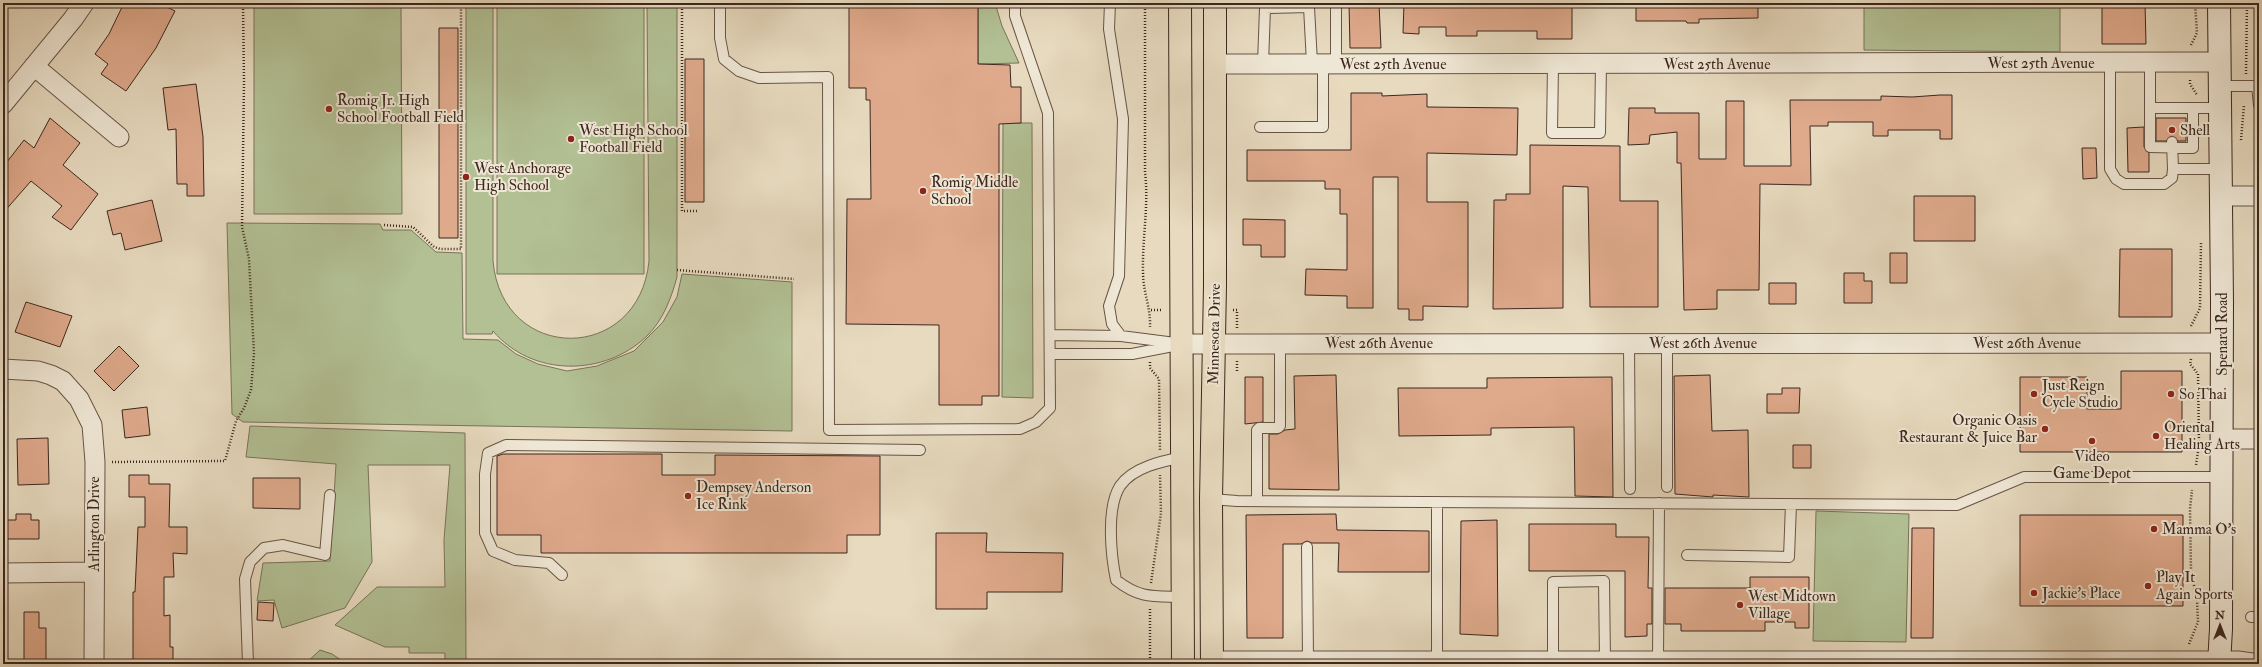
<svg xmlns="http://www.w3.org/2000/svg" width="2262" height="667" viewBox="0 0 2262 667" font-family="'IM FELL Double Pica',serif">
  <rect width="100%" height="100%" fill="#e7dabf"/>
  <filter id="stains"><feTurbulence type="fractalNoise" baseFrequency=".005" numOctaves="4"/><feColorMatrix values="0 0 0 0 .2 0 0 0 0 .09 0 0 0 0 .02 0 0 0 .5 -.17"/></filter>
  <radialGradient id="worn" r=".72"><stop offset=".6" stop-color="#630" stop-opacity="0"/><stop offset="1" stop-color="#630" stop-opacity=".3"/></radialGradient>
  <path fill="#b2c094" stroke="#787459" d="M 254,3 L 401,3 L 402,214 L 254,214 Z
    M 466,3 L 493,3 L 493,261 C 502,364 639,364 649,261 L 647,3 L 677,3 L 677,277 C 671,299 663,320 647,336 C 604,377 532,377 493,331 L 492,334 L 466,334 Z
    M 497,3 L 644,3 L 644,274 L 497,274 Z
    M 978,3 L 995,3 L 1002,26 L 1019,63 L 978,64 Z
    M 1864,3 L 2060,3 L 2060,52 L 1864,50 Z
    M 1003,123 L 1032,123 L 1033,398 L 1002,397 Z
    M 227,223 L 380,224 L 383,230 L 411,230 L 436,252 L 462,253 L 463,339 L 498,340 L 516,354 L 538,364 L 567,371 L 597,366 L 634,351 L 663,322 L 677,297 L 682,274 L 792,282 L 792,431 L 243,422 L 232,414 Z
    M 250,426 L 465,433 L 466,664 L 445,664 L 445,653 L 409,653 L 409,647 L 385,647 L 335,625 L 377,587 L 445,587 L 444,540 L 450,465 L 368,465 L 372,562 L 345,608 L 282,628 L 274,600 L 257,601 L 263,563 L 330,561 L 336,464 L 246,457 Z
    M 1816,511 L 1909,514 L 1906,642 L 1813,641 Z
    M 320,650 L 332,654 L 347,664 L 305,664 Z"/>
  <path fill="#dfaa8c" stroke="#3d271e" d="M 124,3 L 159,3 L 175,11 L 156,48 L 126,91 L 101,74 L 108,64 L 95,54 L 109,34 Z
    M 849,3 L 978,3 L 978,64 L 1010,65 L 1011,87 L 1021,87 L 1021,123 L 999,124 L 999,396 L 982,396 L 982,405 L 939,405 L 939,325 L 846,324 L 847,199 L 871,199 L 870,100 L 866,100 L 866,88 L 849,88 Z
    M 1349,3 L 1379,3 L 1381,48 L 1350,48 Z
    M 1404,3 L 1572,3 L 1572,39 L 1537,39 L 1537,31 L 1477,31 L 1477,36 L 1446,36 L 1446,27 L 1419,27 L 1419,34 L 1403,33 Z
    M 1636,3 L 1758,3 L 1758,18 L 1699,19 L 1699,23 L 1687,23 L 1686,21 L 1636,21 Z
    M 2102,3 L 2145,3 L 2146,44 L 2102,44 Z
    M 439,28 L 458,28 L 458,238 L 439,238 Z
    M 685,59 L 704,59 L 704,202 L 685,202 Z
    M 196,84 L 203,137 L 204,196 L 187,196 L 187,184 L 177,184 L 176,129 L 168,130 L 163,88 Z
    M 1351,93 L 1382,93 L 1382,96 L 1427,94 L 1427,107 L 1518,108 L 1517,155 L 1427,153 L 1427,202 L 1468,202 L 1468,307 L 1423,306 L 1423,320 L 1409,320 L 1409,309 L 1398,309 L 1398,177 L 1373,177 L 1373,308 L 1347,308 L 1347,296 L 1305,295 L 1306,269 L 1347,270 L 1347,214 L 1340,214 L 1340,189 L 1325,189 L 1325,181 L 1247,181 L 1247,150 L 1351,150 Z
    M 1940,95 L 1952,95 L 1952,139 L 1940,139 L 1940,130 L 1888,130 L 1888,136 L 1873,136 L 1873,122 L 1828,122 L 1828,126 L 1810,126 L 1811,185 L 1760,184 L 1759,290 L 1717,290 L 1717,309 L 1684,310 L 1681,163 L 1677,163 L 1677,132 L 1650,135 L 1649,144 L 1628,145 L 1629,108 L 1655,108 L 1655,113 L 1699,113 L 1699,159 L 1726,159 L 1726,101 L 1744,101 L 1744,166 L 1791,166 L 1790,100 L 1881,100 L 1881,96 L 1912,97 Z
    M 50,118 L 80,143 L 63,165 L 98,194 L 71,230 L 52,217 L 62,206 L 31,181 L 3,213 L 3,167 L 24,140 L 34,148 Z
    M 2156,118 L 2186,118 L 2186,141 L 2178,141 L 2172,136 L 2166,141 L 2156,141 Z
    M 2144,127 L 2144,147 L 2149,153 L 2149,172 L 2128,172 L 2127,128 Z
    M 1530,145 L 1620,146 L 1620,201 L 1658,201 L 1658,307 L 1590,307 L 1588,187 L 1563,186 L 1563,308 L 1493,309 L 1494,200 L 1506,200 L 1506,194 L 1530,194 Z
    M 2082,148 L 2096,148 L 2097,178 L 2083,179 Z
    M 1914,196 L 1975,196 L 1975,241 L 1914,241 Z
    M 152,200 L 162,241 L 125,250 L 121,233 L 113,235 L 107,211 Z
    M 1243,219 L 1285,220 L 1285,257 L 1261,257 L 1261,245 L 1243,245 Z
    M 2120,249 L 2172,249 L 2172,317 L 2119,317 Z
    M 1890,253 L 1907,253 L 1907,283 L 1890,283 Z
    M 1844,273 L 1864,273 L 1864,281 L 1872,281 L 1872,303 L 1844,303 Z
    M 1769,283 L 1796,283 L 1796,304 L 1769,304 Z
    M 26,302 L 72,316 L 60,347 L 15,332 Z
    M 119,346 L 139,366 L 114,391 L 94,371 Z
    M 2121,371 L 2182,371 L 2182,452 L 2020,452 L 2020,377 L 2087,377 L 2087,409 L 2121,409 Z
    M 1336,375 L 1339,490 L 1269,489 L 1269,434 L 1278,434 L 1285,430 L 1295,429 L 1294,376 Z
    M 1710,375 L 1712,431 L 1748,430 L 1749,497 L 1713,495 L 1713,497 L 1675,494 L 1674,376 Z
    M 1245,377 L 1263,377 L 1263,422 L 1245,424 Z
    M 1612,377 L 1613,497 L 1575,496 L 1574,427 L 1491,428 L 1491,435 L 1399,436 L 1398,388 L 1487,388 L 1487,378 Z
    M 1782,388 L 1800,388 L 1799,413 L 1767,413 L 1767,394 L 1782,394 Z
    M 147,407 L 150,435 L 125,438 L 122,410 Z
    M 48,438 L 49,484 L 18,485 L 17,439 Z
    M 1793,445 L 1811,445 L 1811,468 L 1793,468 Z
    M 503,454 L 662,454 L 662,475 L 715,475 L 715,455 L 880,456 L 880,535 L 847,535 L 847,553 L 541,553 L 541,535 L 497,535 L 497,456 Z
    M 129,475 L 149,475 L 149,484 L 170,484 L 169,527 L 187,527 L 187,554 L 173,553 L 174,577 L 164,577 L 164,616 L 170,615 L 170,647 L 173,647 L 173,664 L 133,664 L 133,592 L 135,592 L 138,527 L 145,527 L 145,497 L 129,497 Z
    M 253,478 L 300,478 L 300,509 L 253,508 Z
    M 16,514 L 31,514 L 31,520 L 39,520 L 39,539 L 3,539 L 3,520 L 16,520 Z
    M 1336,514 L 1337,530 L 1429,531 L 1429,572 L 1338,572 L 1339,543 L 1312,543 L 1307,541 L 1301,544 L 1283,544 L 1283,638 L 1247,638 L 1246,515 Z
    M 2020,515 L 2183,515 L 2183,606 L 2020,606 Z
    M 1497,520 L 1498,636 L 1460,634 L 1461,521 Z
    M 1529,524 L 1616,524 L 1616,537 L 1649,537 L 1648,588 L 1652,588 L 1652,624 L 1647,624 L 1647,636 L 1625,637 L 1625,571 L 1529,571 Z
    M 1912,528 L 1934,528 L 1933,638 L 1911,638 Z
    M 936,533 L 987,533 L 986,552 L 1063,553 L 1062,592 L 987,592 L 987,609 L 936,609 Z
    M 1750,577 L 1809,577 L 1809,628 L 1795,628 L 1795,622 L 1765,622 L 1765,631 L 1681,631 L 1681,624 L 1665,624 L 1665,588 L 1750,588 Z
    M 258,602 L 274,603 L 273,621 L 257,620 Z
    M 24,612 L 39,612 L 39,628 L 46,628 L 46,664 L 24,664 Z"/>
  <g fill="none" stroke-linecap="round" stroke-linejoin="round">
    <defs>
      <path id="service" d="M 720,3 L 720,38 L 724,59 L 739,71 L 759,78 L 828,77 L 829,430 L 1020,429 L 1036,422 L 1050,408 L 1048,113 L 1015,16 L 1015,3
        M 1110,3 L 1109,29 L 1123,119 L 1119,276 L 1109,306 L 1112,324 L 1121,336
        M 1336,3 L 1336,64
        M 2110,63 L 2110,169 L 2116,179 L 2124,184 L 2164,184 L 2172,178 L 2173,169
        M 2150,63 L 2150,108 L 2220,108
        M 1263,64 L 1265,8 L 1309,7 L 1312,63
        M 1553,64 L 1552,133 L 1600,133 L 1601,64
        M 2220,86 L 2257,86 L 2259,105
        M 2150,108 L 2150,147 L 2193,148 L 2193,108
        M 1260,127 L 1323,127 L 1323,64
        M 2172,142 L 2173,169 L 2221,169
        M 1050,335 L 1121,336 L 1183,344
        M 1629,343 L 1630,489
        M 1667,343 L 1667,487
        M 1051,354 L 1132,354 L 1173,346
        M 1183,457 C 1163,461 1133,467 1120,486 C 1106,508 1111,556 1116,580 C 1140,599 1154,596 1183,597
        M 1211,499 L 1237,501 L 1957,505 L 2024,477 L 2222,477
        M 1257,501 L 1257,430 L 1259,428 L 1278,428 L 1280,426 L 1280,343
        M 1437,502 L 1437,661
        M 1307,547 L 1308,660
        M 1687,555 L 1789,557 L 1791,504
        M 562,575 L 549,563 L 515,560 L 493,551 L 485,533 L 485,474 L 488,453 L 506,445 L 920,450
        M 2251,617 L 2259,617
        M 1553,661 L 1553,582 L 1604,581 L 1605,661
        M 1658,661 L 1659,503
        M 248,664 L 245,579 L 250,562 L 264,548 L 283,545 L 325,555 L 330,495"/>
      <path id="minor" d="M 1215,64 L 2220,62
        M 34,66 L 119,137
        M 3,104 L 73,19 L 84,3
        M 2222,196 L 2259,196
        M 1183,344 L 2222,343
        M 3,369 L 38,371 L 51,375 L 63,381 L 79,399 L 92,425 L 95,462 L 94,664
        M 2222,439 L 2259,439
        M 3,573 L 94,572
        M 1212,661 L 2238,661 L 2259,664"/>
      <path id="secondary" d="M 2219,3 L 2222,302 L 2221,629 L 2219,664"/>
      <path id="primary" d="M 1180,3 L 1183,664
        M 1212,664 L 1211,499 L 1215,285 L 1215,3"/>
    </defs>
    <use href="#service" stroke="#685446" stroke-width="12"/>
    <use href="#minor" stroke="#685446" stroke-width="21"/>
    <use href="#secondary" stroke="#3d271e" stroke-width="24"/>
    <use href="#primary" stroke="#3d271e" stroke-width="24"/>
    <path stroke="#3d271e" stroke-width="2.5" stroke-dasharray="1 2" stroke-linecap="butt" d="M 682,3 L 682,211 L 698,211
      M 1145,3 L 1145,172 C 1149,206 1142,239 1143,273 C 1143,292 1151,308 1150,327
      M 2191,45 L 2197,33 L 2195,3
      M 2246,74 L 2247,3
      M 2190,80 L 2190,84 L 2197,95
      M 2241,140 L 2244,105
      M 384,225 L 413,227 L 434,247 L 440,249 L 461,249 L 461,3
      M 677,270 L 794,279
      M 1151,310 L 1162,310
      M 1233,310 L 1237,310 L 1237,328
      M 2191,326 L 2200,308 L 2201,243
      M 2191,359 L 2190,364 L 2198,374 L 2199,445 L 2196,465
      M 1237,361 L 1237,372
      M 1150,362 L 1150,368 L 1159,379 L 1160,450
      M 112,462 L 225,461 L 236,421 L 244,408 L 251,390 L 254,353 L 249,259 L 242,227 L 244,82 L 243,3
      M 1151,583 L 1161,513 L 1160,475
      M 2189,644 L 2198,622 L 2197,600 L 2191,571 L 2190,509 L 2192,490
      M 1150,664 L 1150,608"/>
    <use href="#service" stroke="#efe7d5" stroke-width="10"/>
    <use href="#minor" stroke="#efe7d5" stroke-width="19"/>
    <use href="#secondary" stroke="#efe7d5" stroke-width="22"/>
    <use href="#primary" stroke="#e7dabf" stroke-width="22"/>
  </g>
  <g fill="#8f2418" stroke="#efe7d5" stroke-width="1.5">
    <circle cx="329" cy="109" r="4"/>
    <circle cx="2172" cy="130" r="4"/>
    <circle cx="571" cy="139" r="4"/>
    <circle cx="466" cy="177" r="4"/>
    <circle cx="923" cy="191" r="4"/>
    <circle cx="2034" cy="394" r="4"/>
    <circle cx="2171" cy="394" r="4"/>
    <circle cx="2045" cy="429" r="4"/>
    <circle cx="2156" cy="436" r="4"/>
    <circle cx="2092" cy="441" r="4"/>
    <circle cx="688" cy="496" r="4"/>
    <circle cx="2154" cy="529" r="4"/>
    <circle cx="2148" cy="586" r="4"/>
    <circle cx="2034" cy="593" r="4"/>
    <circle cx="1740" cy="605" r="4"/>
  </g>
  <g text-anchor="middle" stroke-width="4" stroke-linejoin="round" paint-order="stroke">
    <g font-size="15" fill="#3d271e" stroke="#efe7d5">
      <text x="2041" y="68">West 25th Avenue</text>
      <text x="1393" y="69">West 25th Avenue</text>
      <text x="1717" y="69">West 25th Avenue</text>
      <text transform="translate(1214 334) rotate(-89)" y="5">Minnesota Drive</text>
      <text transform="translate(2222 334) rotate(-90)" y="5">Spenard Road</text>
      <text x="1379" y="348">West 26th Avenue</text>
      <text x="1703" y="348">West 26th Avenue</text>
      <text x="2027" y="348">West 26th Avenue</text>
      <text transform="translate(94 524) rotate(-90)" y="5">Arlington Drive</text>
    </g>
    <g font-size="15" fill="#3d271e" stroke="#efe7d5" text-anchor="start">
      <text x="337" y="105">Romig Jr. High<tspan x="337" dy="17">School Football Field</tspan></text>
      <text x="579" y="135">West High School<tspan x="579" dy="17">Football Field</tspan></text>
      <text x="2180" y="135">Shell</text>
      <text x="474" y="173">West Anchorage<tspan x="474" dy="17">High School</tspan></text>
      <text x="931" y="187">Romig Middle<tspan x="931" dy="17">School</tspan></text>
      <text x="2042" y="390">Just Reign<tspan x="2042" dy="17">Cycle Studio</tspan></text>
      <text x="2179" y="399">So Thai</text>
      <text x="2037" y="425" text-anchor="end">Organic Oasis<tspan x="2037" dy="17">Restaurant &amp; Juice Bar</tspan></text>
      <text x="2164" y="432">Oriental<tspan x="2164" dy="17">Healing Arts</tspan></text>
      <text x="2092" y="461" text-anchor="middle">Video<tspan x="2092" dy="17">Game Depot</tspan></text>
      <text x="696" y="492">Dempsey Anderson<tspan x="696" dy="17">Ice Rink</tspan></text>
      <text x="2162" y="534">Mamma O's</text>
      <text x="2156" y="582">Play It<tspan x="2156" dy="17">Again Sports</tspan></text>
      <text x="2042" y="598">Jackie's Place</text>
      <text x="1748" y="601">West Midtown<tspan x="1748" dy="17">Village</tspan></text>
    </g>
  </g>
  <rect width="2262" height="667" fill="none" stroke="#e7dabf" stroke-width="16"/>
  <rect x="4" y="4" width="2254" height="659" fill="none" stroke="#3d271e" stroke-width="2"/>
  <rect x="8" y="8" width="2246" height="651" fill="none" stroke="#3d271e"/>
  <g transform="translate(2220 625)" stroke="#efe7d5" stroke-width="3" paint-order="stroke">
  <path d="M0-3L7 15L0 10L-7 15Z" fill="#3d271e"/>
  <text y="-6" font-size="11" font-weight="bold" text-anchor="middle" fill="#3d271e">N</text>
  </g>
  <rect width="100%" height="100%" filter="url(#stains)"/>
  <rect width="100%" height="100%" fill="url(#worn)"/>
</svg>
